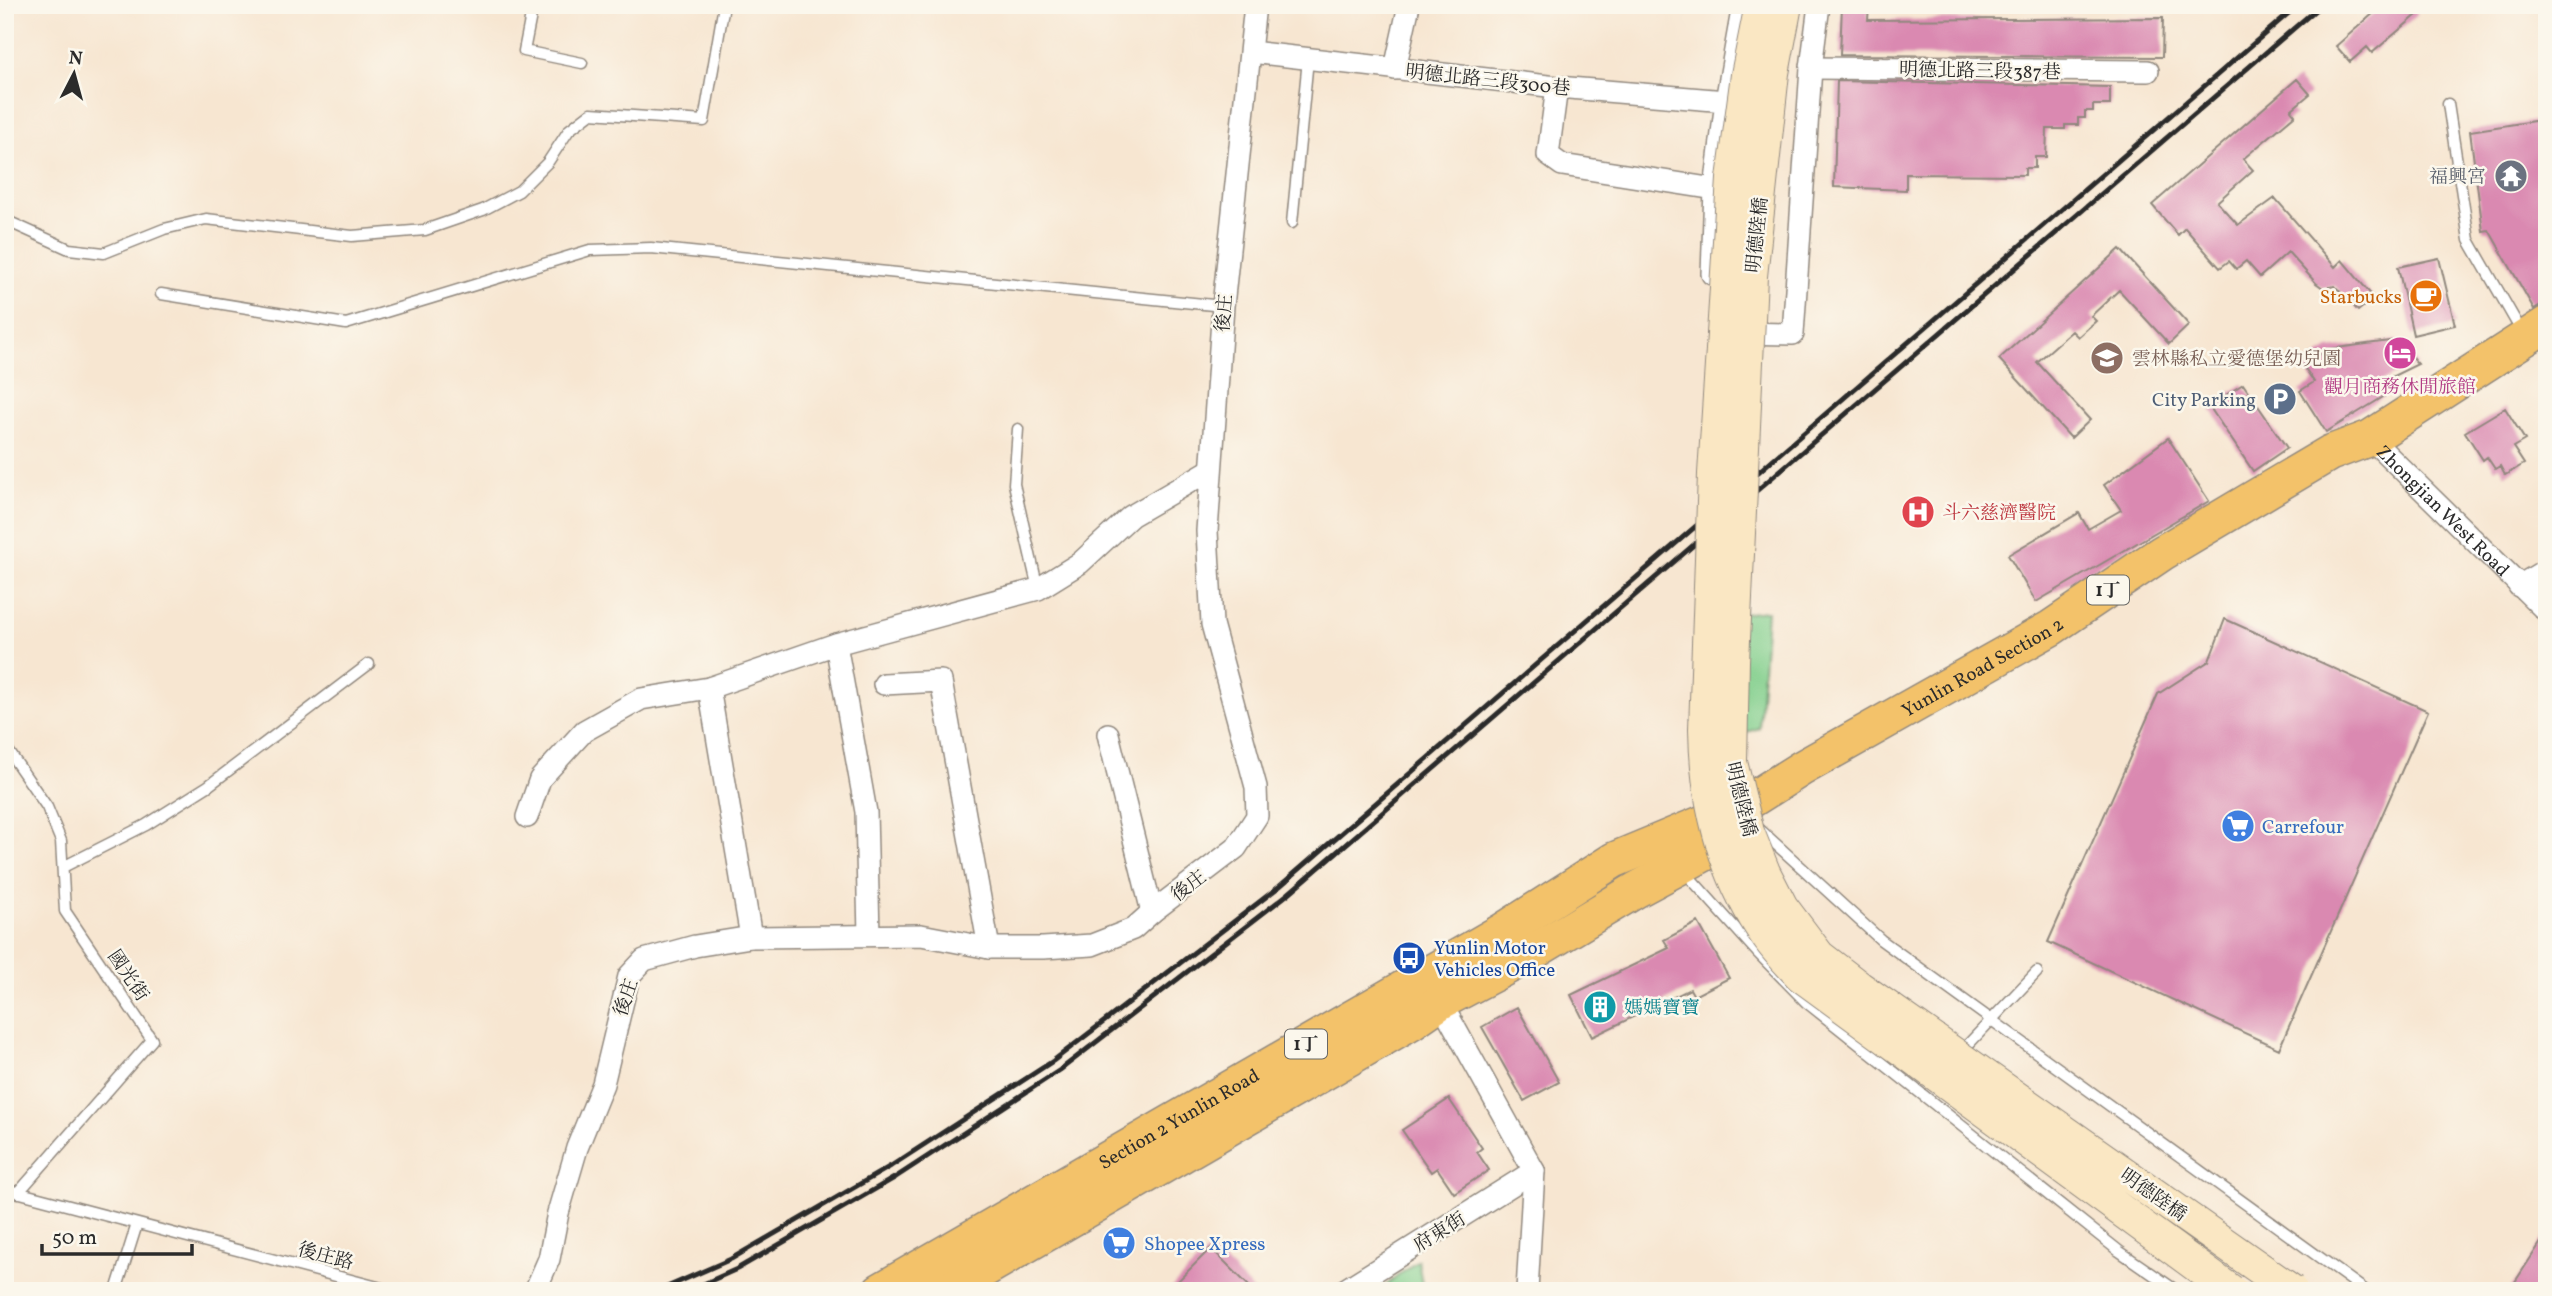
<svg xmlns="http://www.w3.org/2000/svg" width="2552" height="1296" viewBox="0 0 2552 1296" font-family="Vollkorn,'Noto Serif TC',serif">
  <rect width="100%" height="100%" fill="#fbf7ec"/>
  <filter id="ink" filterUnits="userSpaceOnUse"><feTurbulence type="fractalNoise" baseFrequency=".0143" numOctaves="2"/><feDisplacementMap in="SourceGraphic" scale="14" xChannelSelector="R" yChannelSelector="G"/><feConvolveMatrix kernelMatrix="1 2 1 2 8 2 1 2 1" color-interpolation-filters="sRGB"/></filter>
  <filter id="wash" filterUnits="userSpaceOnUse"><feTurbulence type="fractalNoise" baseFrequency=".00686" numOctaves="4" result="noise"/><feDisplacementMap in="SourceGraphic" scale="28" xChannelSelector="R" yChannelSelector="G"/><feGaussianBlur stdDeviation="1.57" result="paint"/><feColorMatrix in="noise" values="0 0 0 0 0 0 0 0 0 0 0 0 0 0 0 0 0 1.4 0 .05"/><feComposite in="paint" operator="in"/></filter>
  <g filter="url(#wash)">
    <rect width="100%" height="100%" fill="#f7e6d1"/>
    <path fill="#83cf8d" stroke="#577d5c" stroke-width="2" d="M 1767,611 L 1759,728 L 1699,748 L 1701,618 Z
      M 1418,1260 L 1423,1291 L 1379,1291 Z"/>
    <g id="blocks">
      <path fill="#da89b1" d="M 1842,5 L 1869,5 L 1868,20 L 2163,18 L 2162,57 L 1840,55 Z
        M 2383,5 L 2411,5 L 2418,14 L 2372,53 L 2367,47 L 2350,62 L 2336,46 Z
        M 2297,79 L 2310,94 L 2291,110 L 2295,115 L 2243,159 L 2253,170 L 2217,202 L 2238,225 L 2275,198 L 2335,267 L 2342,260 L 2374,298 L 2358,311 L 2335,286 L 2323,288 L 2316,283 L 2288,252 L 2260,277 L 2246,261 L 2236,269 L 2229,261 L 2220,268 L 2185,228 L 2178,235 L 2152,205 Z
        M 1837,81 L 2110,87 L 2110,105 L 2093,105 L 2093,111 L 2085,111 L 2085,118 L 2078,118 L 2078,125 L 2065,125 L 2065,129 L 2047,129 L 2046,157 L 2035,157 L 2035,168 L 2025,168 L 2025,175 L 1906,174 L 1906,190 L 1834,187 Z
        M 2547,119 L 2547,301 L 2534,309 L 2489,230 L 2483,231 L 2470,131 Z
        M 2120,249 L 2189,325 L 2169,344 L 2119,290 L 2091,316 L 2096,321 L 2078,337 L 2072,331 L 2037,362 L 2090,420 L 2071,438 L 1999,359 Z
        M 2439,258 L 2455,325 L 2413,335 L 2398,267 Z
        M 2397,340 L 2418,364 L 2381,382 L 2388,394 L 2326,432 L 2300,391 L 2314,382 L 2303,365 L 2329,349 Z
        M 2243,384 L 2287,448 L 2253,471 L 2209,406 Z
        M 2505,408 L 2525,440 L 2513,447 L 2524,464 L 2505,475 L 2500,466 L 2495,469 L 2487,457 L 2483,460 L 2465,432 Z
        M 2168,438 L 2209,501 L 2036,602 L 2008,555 L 2079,513 L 2088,529 L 2121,510 L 2104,485 Z
        M 2225,619 L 2428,711 L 2279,1049 L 2048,942 L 2158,694 L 2209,661 Z
        M 1698,922 L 1729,978 L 1694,996 L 1690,989 L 1592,1037 L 1571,995 L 1669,948 L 1664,940 Z
        M 1517,1007 L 1559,1082 L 1524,1101 L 1482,1027 Z
        M 1449,1099 L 1482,1148 L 1477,1152 L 1489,1170 L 1454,1193 L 1437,1168 L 1431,1172 L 1402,1130 Z
        M 2547,1233 L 2547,1291 L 2509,1291 Z
        M 1211,1248 L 1254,1291 L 1168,1291 Z"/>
    </g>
  </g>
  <g filter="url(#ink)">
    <use href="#blocks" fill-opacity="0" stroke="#91887e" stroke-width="2"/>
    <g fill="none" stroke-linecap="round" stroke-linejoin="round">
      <defs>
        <path id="lane" d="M 533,5 L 524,51 L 582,63
          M 2448,104 L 2469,240 L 2523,334
          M 5,220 L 69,249 L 104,253 L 164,229 L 206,219 L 352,236 L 425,230 L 483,210 L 519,191 L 548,162 L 569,130 L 591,113 L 704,121 L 724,5
          M 1292,223 L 1308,59
          M 161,294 L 346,324 L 590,250 L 651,248 L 1223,306
          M 1018,429 L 1014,484 L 1038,589
          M 5,746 L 47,807 L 61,841 L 65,911 L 152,1040 L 18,1193
          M 1756,826 L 1881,940 L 2366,1291
          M 63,867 L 146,825 L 208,786 L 369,664
          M 1684,871 L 1757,952 L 1806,1002 L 2119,1251 L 2177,1291
          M 1959,1054 L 2037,972
          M 5,1189 L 393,1291
          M 116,1291 L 137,1224"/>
        <g id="street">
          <path d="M 1251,52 L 1557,87 L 1726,101"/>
          <path d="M 1811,68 L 2148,71"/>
          <path d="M 1395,69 L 1409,5"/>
          <path d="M 1557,87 L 1548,155 L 1562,165 L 1715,189"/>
          <path d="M 1712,274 L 1715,189 L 1726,101 L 1743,5"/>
          <path d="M 1736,333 L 1793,334 L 1811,68 L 1819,5"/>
          <path id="s1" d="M 2370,438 L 2547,612"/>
          <path d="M 2519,586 L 2547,569"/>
          <path d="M 836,644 L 866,812 L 869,935"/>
          <path d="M 884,684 L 941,681 L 989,948"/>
          <path d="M 709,688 L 751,937"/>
          <path d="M 1108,734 L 1152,912"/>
          <path d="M 527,817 L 540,779 L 584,731 L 641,699 L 709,688 L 836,644 L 1038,589 L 1080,563 L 1131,516 L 1210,470"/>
          <path d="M 1435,992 L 1534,1171 L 1527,1291"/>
          <path d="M 535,1291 L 549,1259 L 558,1213 L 577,1148 L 603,1084 L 629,976 L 644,960 L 695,946 L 751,937 L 921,935 L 989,948 L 1043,948 L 1092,945 L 1133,929 L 1152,912 L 1236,848 L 1257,816 L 1256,787 L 1212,624 L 1207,531 L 1223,306 L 1255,5"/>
          <path d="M 1343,1291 L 1534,1171"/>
        </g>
        <g id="primary">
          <path id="s2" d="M 880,1291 L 1501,932 L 1614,860 L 1737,809"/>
          <path id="s3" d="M 947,1291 L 1411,1022 L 1440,1002 L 1518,961 L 1636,890 L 1707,852 L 1737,809 L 1802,768 L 2051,628 L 2162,553 L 2330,453 L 2370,438 L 2547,324"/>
        </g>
      </defs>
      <use href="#lane" stroke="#91887e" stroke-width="13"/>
      <use href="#street" stroke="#91887e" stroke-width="24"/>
      <use href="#primary" stroke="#91887e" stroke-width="38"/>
      <use href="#lane" stroke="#fff" stroke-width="10"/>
      <use href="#street" stroke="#fff" stroke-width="21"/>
      <use href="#primary" stroke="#f3c26a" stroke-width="35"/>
      <path stroke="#2b2b2b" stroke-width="5" d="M 658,1291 L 731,1259 L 891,1166 L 1053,1061 L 1280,886 L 2298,5
        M 688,1291 L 737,1269 L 896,1177 L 1060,1070 L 1288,894 L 2321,5"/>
      <defs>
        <path id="secondary-bridge" d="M 1761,5 L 1747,75 L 1733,179 L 1714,474 L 1705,729 C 1706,804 1724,876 1768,938 C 1777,951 1789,963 1800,975 L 2231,1291
          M 1786,5 L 1773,73 L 1751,276 L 1733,661 L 1731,762 L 1748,832 L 1764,872 L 1782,907 L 1819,956 L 1859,987 L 2292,1291"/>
      </defs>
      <use href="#secondary-bridge" stroke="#91887e" stroke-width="34" stroke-linecap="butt"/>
      <use href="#secondary-bridge" stroke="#fae7c3" stroke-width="32"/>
    </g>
  </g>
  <defs>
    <symbol id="temple-disc" viewBox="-11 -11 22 22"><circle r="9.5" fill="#6b7280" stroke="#fbf7ec"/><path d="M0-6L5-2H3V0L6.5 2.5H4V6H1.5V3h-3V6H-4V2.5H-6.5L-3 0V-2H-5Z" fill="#fff"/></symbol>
    <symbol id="cafe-disc" viewBox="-11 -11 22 22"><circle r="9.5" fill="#e8710a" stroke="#fbf7ec"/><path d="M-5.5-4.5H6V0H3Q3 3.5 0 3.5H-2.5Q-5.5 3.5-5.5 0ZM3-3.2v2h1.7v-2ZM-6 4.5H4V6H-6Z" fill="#fff"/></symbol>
    <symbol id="hotel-disc" viewBox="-11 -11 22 22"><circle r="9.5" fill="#d1479c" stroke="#fbf7ec"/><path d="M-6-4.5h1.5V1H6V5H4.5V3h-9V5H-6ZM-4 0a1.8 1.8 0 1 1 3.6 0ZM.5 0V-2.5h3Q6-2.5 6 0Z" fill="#fff"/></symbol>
    <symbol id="school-disc" viewBox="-11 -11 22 22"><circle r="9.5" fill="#8d6e63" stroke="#fbf7ec"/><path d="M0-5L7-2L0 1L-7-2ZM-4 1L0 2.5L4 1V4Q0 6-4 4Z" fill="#fff"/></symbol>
    <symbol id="parking-disc" viewBox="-11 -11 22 22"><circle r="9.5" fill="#5c6f8a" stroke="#fbf7ec"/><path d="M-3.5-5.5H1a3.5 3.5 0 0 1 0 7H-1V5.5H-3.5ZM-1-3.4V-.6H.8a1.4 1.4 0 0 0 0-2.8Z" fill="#fff"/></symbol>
    <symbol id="hospital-disc" viewBox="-11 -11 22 22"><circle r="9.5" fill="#e0444e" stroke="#fbf7ec"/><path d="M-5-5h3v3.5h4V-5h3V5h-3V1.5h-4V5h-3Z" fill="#fff"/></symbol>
    <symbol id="supermarket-disc" viewBox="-11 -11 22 22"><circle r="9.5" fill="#3f7fe0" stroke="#fbf7ec"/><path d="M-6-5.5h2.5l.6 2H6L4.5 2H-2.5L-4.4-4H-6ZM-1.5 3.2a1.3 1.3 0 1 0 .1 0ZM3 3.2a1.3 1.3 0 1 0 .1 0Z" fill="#fff"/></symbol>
    <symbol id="bus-disc" viewBox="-11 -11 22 22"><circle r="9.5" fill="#1a4fb4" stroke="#fbf7ec"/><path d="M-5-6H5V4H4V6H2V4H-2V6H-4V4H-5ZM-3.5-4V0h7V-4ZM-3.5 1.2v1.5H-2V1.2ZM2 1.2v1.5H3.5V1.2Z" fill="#fff"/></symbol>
    <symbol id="building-disc" viewBox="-11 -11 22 22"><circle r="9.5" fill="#0f9aa8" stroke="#fbf7ec"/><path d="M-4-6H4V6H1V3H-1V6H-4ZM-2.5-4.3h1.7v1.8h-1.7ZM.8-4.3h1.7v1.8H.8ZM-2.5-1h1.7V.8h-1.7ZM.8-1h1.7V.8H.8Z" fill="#fff"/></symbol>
  </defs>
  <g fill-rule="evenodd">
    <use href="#temple-disc" x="2492" y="157" width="38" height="38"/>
    <use href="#cafe-disc" x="2407" y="277" width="38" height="38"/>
    <use href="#hotel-disc" x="2381" y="334" width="38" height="38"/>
    <use href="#school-disc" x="2088" y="339" width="38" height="38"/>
    <use href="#parking-disc" x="2261" y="380" width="38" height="38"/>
    <use href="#hospital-disc" x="1899" y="493" width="38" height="38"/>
    <use href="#supermarket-disc" x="2219" y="807" width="38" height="38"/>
    <use href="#bus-disc" x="1390" y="939" width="38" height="38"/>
    <use href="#building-disc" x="1581" y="988" width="38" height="38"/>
    <use href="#supermarket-disc" x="1100" y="1224" width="38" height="38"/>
  </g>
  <g text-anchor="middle" stroke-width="5" stroke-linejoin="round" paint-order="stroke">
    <g fill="#fbf7ec" stroke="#696865" stroke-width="2">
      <rect x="2087" y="575.5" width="42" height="29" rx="5"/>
      <rect x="1285" y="1029.5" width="42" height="29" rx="5"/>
    </g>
    <g font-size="18" font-weight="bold" fill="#2b2b2b">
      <text x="2108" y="596">1丁</text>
      <text x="1306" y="1050">1丁</text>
    </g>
    <g font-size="19" fill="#2b2b2b" stroke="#fbf7ec">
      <text transform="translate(1980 70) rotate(1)" y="7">明德北路三段387巷</text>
      <text transform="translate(1488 79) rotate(6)" y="7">明德北路三段300巷</text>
      <text transform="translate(1756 235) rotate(-84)" y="7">明德陸橋</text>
      <text transform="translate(1223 313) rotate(-85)" y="7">後庄</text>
      <text dy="7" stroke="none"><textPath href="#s1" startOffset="103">Zhongjian West Road</textPath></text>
      <text dy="7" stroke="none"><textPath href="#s3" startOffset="1214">Yunlin Road Section 2</textPath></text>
      <text transform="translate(1742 799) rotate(76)" y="7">明德陸橋</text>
      <text transform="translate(1188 885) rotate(-37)" y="7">後庄</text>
      <text transform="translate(129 975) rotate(56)" y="7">國光街</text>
      <text transform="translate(625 997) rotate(-71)" y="7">後庄</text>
      <text dy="7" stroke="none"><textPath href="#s2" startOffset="345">Section 2 Yunlin Road</textPath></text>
      <text transform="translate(2154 1194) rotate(35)" y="7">明德陸橋</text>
      <text transform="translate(1439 1231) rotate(-32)" y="7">府東街</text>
      <text transform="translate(326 1255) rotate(15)" y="7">後庄路</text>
    </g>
    <g font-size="19" fill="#5b616d" stroke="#fbf7ec" text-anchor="end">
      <text x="2486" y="183">福興宮</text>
    </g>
    <g font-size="19" fill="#c56008" stroke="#fbf7ec" text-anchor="end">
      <text x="2402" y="303">Starbucks</text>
    </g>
    <g font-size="19" fill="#785e54" stroke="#fbf7ec" text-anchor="start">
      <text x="2132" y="365">雲林縣私立愛德堡幼兒園</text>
    </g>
    <g font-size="19" fill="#b23c85" stroke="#fbf7ec">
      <text x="2400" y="393">觀月商務休閒旅館</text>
    </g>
    <g font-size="19" fill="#4e5e75" stroke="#fbf7ec" text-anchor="end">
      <text x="2256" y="406">City Parking</text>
    </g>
    <g font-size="19" fill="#be3a42" stroke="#fbf7ec" text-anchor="start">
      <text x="1942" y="519">斗六慈濟醫院</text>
    </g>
    <g font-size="19" fill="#366cbe" stroke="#fbf7ec" text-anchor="start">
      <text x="2262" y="833">Carrefour</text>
      <text x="1144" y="1250">Shopee Xpress</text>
    </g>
    <g font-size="19" fill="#164399" stroke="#fbf7ec" text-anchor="start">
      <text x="1434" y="954">Yunlin Motor<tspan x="1434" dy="22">Vehicles Office</tspan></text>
    </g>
    <g font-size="19" fill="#0d838f" stroke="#fbf7ec" text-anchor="start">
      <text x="1624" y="1014">媽媽寶寶</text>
    </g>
  </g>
  <rect width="2552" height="1296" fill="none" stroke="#fbf7ec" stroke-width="28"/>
  <g transform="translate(74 74) rotate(6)" stroke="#fbf7ec" stroke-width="5" paint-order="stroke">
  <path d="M0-5L12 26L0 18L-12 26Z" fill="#2b2b2b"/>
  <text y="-10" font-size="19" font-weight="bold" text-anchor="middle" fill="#2b2b2b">N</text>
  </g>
  <path d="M42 1244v10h150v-10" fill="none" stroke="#2b2b2b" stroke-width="3.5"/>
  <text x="52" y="1244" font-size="21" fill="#2b2b2b" stroke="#fbf7ec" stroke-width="5" paint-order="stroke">50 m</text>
</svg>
